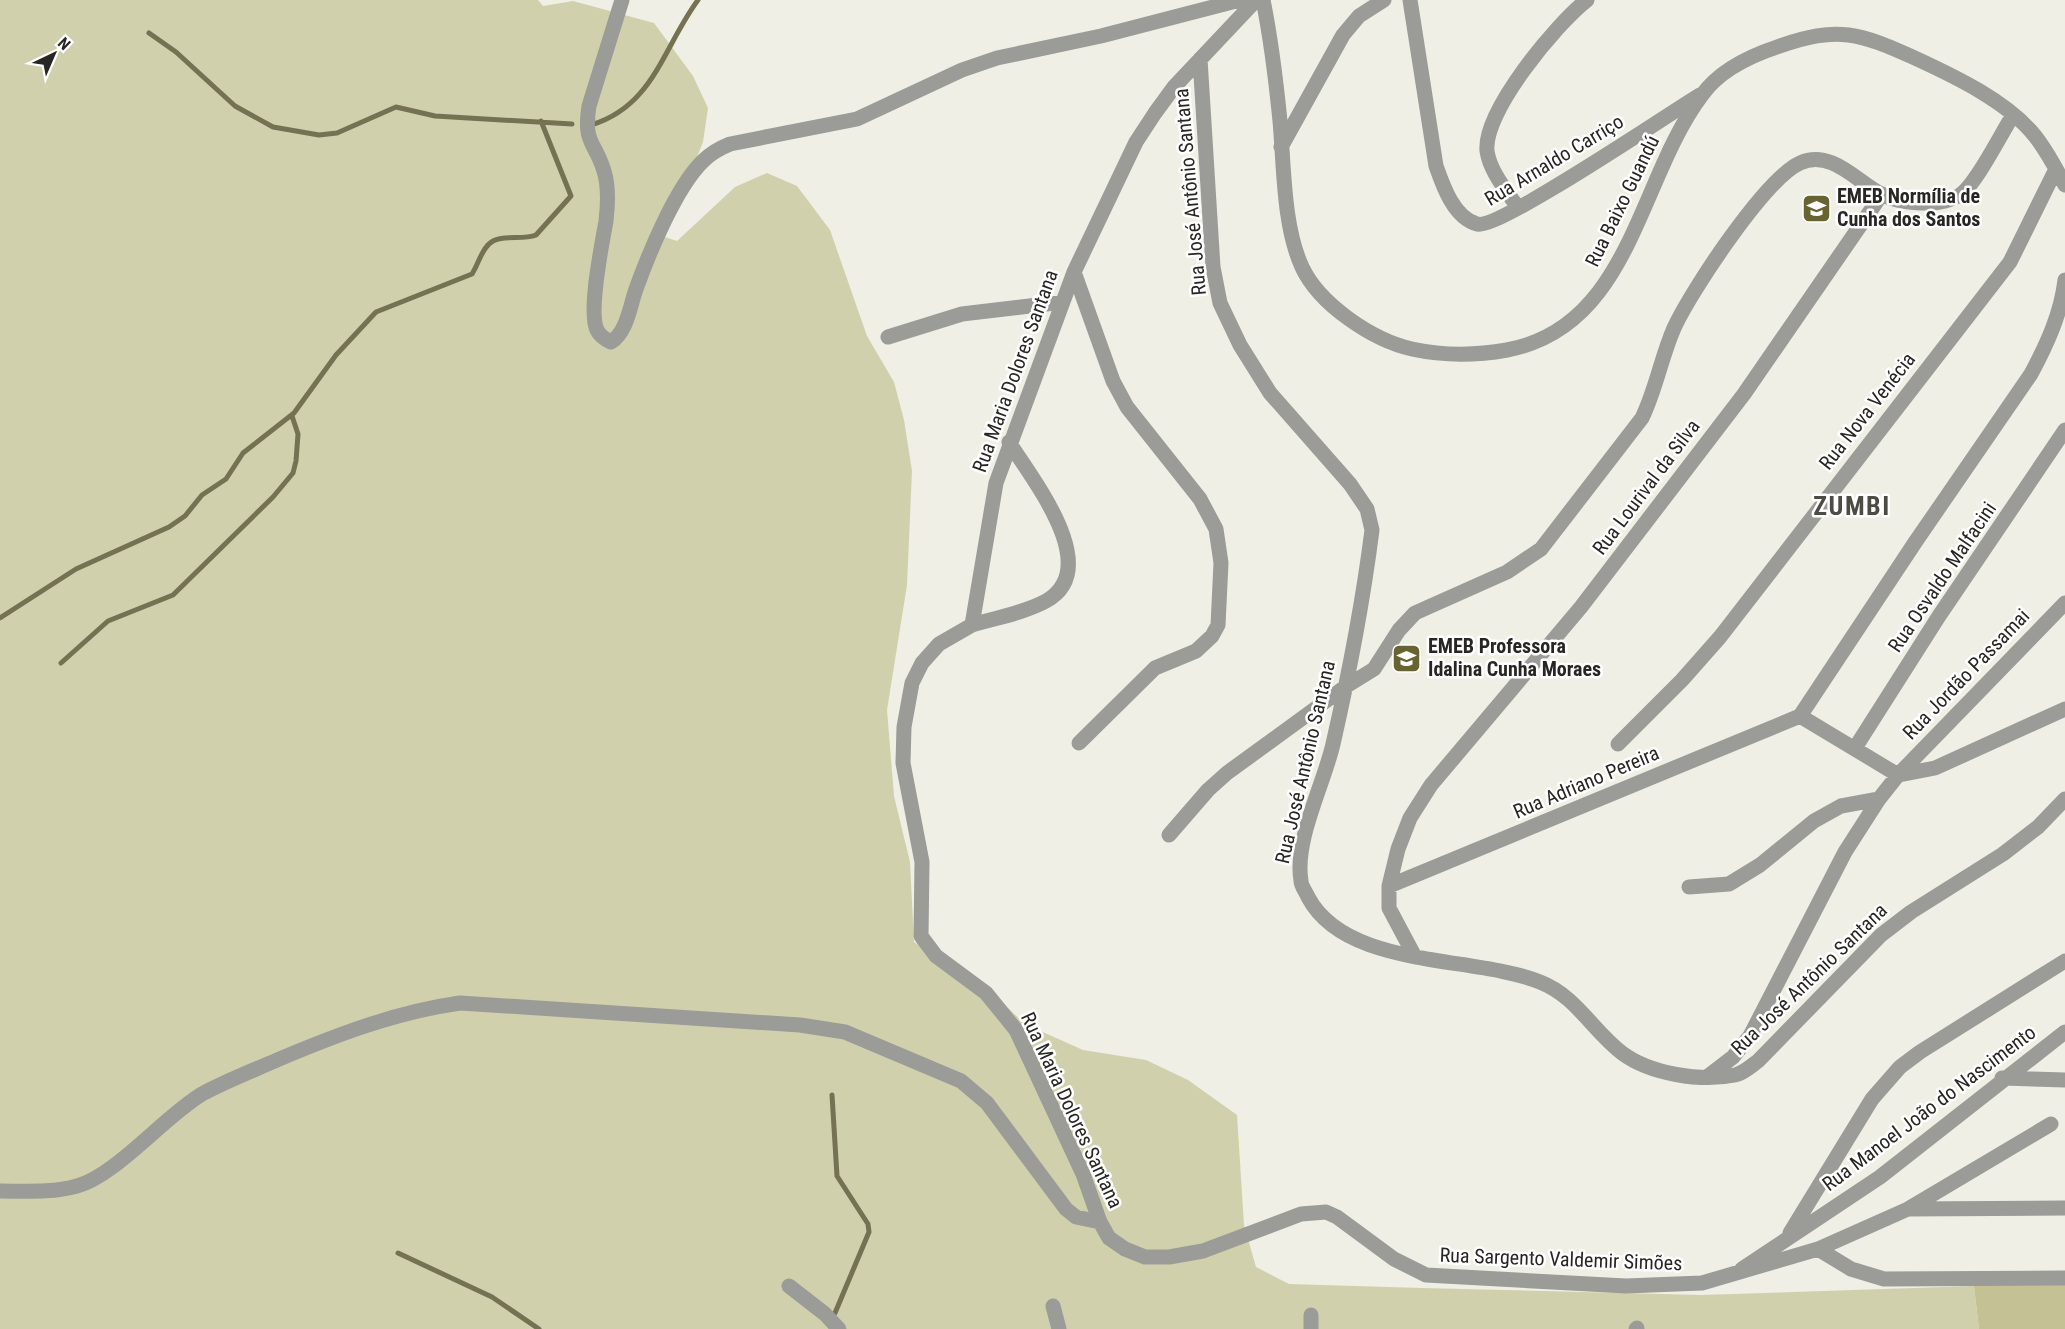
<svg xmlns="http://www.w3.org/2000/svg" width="2065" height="1329" viewBox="0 0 2065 1329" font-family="'Roboto Condensed',sans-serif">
  <rect width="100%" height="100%" fill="#efefe5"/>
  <path fill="#d1d0ad" d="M 0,0 L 538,0 L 543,6 L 573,1 L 654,23 L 693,76 L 708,108 L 703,142 L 665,237 L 677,241 L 735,187 L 767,173 L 797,186 L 830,230 L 867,336 L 894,382 L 904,420 L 912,471 L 907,585 L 887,710 L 894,796 L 910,862 L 914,942 L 989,990 L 1025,1024 L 1083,1050 L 1146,1060 L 1188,1080 L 1237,1115 L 1244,1225 L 1256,1267 L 1289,1284 L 1422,1288 L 1701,1295 L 1974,1286 L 1979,1329 L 0,1329 Z"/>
  <path fill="#c4c194" d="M 2065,1285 L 2065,1329 L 1979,1329 L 1974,1286 Z"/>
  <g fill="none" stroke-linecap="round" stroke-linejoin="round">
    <path stroke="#757253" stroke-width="5" d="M 149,33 L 176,52 L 235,106 L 273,127 L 319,135 L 337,133 L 396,107 L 435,116 L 572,124
      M 591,125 C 654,106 663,47 698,0
      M 0,618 L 76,569 L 169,527 L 185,516 L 202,495 L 226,479 L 243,453 L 294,413 L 336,355 L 376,312 L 472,274 C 478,265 481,251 489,244 C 500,233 522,241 536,235 L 571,196 L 541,121
      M 61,663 L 108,621 L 173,595 L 273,497 L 293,473 L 296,461 L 298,434 L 292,416
      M 832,1095 L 837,1176 L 868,1224 L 869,1232 L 835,1313
      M 398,1253 L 492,1297 L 539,1329"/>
    <path stroke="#9b9b97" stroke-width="15" d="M 622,0 L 589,106 C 583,144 595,141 604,171 C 609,187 608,204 606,221 C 602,244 588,311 597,330 C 600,336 604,339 611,342 C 627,332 630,306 636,289 C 649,253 676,187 703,161 C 711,153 720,148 730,144 L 857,119 L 962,70 L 997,58 L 1101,36 L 1240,0
      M 1256,0 L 1174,87 L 1155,113 L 1136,142 L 1074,272 L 996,483 L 972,625 L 939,644 L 922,663 L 912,683 L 904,727 L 903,763 L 922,862 L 921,936 L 936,956 L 986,993 L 1016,1030 L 1083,1174 L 1100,1222 L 1109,1238 L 1125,1249 L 1145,1257 L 1169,1257 L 1203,1251 L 1301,1214 L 1326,1212 L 1337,1217 L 1394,1259 L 1426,1275 L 1626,1286 L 1702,1283 L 1818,1249 L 1908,1209 L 2051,1124
      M 1263,0 C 1271,39 1276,81 1280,121 C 1284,165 1283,226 1302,267 C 1319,304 1372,340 1412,349 C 1444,356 1474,356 1507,350 C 1631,327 1638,179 1702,95 C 1719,71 1750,56 1777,47 C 1839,25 1859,33 1917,59 C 1956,77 2008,102 2035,136 C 2047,151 2056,169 2065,185
      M 1410,0 L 1436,166 C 1443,186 1454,218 1477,224 C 1498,230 1670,113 1700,95
      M 1200,59 L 1213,267 L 1220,303 L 1240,345 L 1270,393 L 1350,484 L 1367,509 L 1372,530 C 1363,601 1349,674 1333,744 C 1324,784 1294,840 1301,881 C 1301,886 1306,892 1308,897 C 1346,969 1473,955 1540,982 C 1576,996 1592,1030 1622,1053 C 1650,1074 1701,1082 1735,1075 C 1744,1073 1751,1066 1758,1061 L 1881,935 L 1911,912 L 2003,854 L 2038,827 L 2065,799
      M 1281,147 L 1343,35 L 1359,16 L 1384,0
      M 1518,208 C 1507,191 1490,172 1487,151 C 1483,112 1556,24 1587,0
      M 1074,272 L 1113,381 L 1127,407 L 1200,499 L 1216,529 L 1221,563 L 1218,625 L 1212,636 L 1196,651 L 1155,668 L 1079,743
      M 888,337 L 962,314 L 1063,302
      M 972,625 C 995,618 1024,613 1046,601 C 1105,568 1031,478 1009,442
      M 1800,716 L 1916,541 L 2031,374 C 2047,344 2061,314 2065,280
      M 1800,716 L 1898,775
      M 1618,744 L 1682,680 L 1720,637 L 2010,262 L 2056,169
      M 1855,748 L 1939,616 L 2065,430
      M 1899,775 L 1935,768 L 2065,709
      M 1169,835 L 1208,790 L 1227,773 L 1345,687 L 1374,669 L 1399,630 L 1415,613 L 1507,572 L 1541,549 L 1642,418 C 1656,389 1661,358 1674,328 C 1691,291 1765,179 1800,163 C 1831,149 1856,181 1881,194 C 1896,202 1913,203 1929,203 C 1939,203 1952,200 1960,195 C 1976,184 2001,134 2013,115
      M 1389,886 L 1800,716
      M 1689,887 L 1729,884 L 1760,865 L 1814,821 L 1841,806 L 1879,799 L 1898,775 L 2065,603
      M 1414,955 L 1389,908 L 1389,886 L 1398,849 L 1410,818 L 1431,785 L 1581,607 L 1744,394 L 1882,194
      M 1707,1077 L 1733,1057 L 1750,1036 L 1845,852 L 1879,799
      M 2002,1078 L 2065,1080
      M 0,1191 C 26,1191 52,1193 77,1186 C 115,1176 165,1116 202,1094 C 226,1081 252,1071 277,1060 C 336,1035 396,1012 460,1003 L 800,1025 L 845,1032 L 961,1081 L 987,1103 L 1066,1209 L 1076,1217 L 1100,1222
      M 1909,1209 L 2065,1208
      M 1790,1233 L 1872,1099 L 1900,1067 L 1920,1052 L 2065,961
      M 1818,1249 L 1851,1269 L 1884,1279 L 2065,1278
      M 1742,1269 L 1880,1177 L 2065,1032
      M 789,1286 L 825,1314 L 839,1329
      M 1053,1306 L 1059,1329
      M 1311,1315 L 1311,1329
      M 1636,1329 L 1637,1328"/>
  </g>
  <defs>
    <symbol id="school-square" viewBox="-11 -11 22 22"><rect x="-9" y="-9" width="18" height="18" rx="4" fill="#686431" stroke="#fff"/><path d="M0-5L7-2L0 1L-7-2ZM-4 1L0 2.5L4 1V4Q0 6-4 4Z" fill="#fff"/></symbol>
  </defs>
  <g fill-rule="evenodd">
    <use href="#school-square" x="1800" y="192" width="33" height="33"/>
    <use href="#school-square" x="1390" y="642" width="33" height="33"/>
  </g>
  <g text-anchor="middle" stroke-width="5" stroke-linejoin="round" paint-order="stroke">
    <g font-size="20" fill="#272623" stroke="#fff">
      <text transform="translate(1554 160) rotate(-31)" y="7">Rua Arnaldo Carriço</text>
      <text transform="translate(1190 192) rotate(-95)" y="7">Rua José Antônio Santana</text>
      <text transform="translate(1622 201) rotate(-64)" y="7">Rua Baixo Guandú</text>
      <text transform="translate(1015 371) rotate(-70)" y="7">Rua Maria Dolores Santana</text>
      <text transform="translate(1867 411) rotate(-52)" y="7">Rua Nova Venécia</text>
      <text transform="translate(1646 487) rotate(-53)" y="7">Rua Lourival da Silva</text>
      <text transform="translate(1942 577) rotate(-56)" y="7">Rua Osvaldo Malfacini</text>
      <text transform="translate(1966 674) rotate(-46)" y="7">Rua Jordão Passamai</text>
      <text transform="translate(1305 762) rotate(-77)" y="7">Rua José Antônio Santana</text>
      <text transform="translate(1586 782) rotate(-23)" y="7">Rua Adriano Pereira</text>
      <text transform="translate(1809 979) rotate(-44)" y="7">Rua José Antônio Santana</text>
      <text transform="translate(1929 1108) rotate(-37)" y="7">Rua Manoel João do Nascimento</text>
      <text transform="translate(1072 1110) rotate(65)" y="7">Rua Maria Dolores Santana</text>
      <text transform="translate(1561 1259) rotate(2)" y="7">Rua Sargento Valdemir Simões</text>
    </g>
    <g font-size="20" font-weight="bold" fill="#272623" stroke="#fff" text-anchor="start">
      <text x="1837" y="203">EMEB Normília de<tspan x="1837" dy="23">Cunha dos Santos</tspan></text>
      <text x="1428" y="653">EMEB Professora<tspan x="1428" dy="23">Idalina Cunha Moraes</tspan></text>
    </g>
    <g font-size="26" font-weight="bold" letter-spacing="1.5" fill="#4d4c44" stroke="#fff">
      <text x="1852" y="515">ZUMBI</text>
    </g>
  </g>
  <g transform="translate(54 54) rotate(44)" stroke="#ffffff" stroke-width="4.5" paint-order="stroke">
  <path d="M0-4.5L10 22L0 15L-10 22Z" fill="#272623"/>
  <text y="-9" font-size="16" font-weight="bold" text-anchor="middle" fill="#272623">N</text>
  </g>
</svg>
